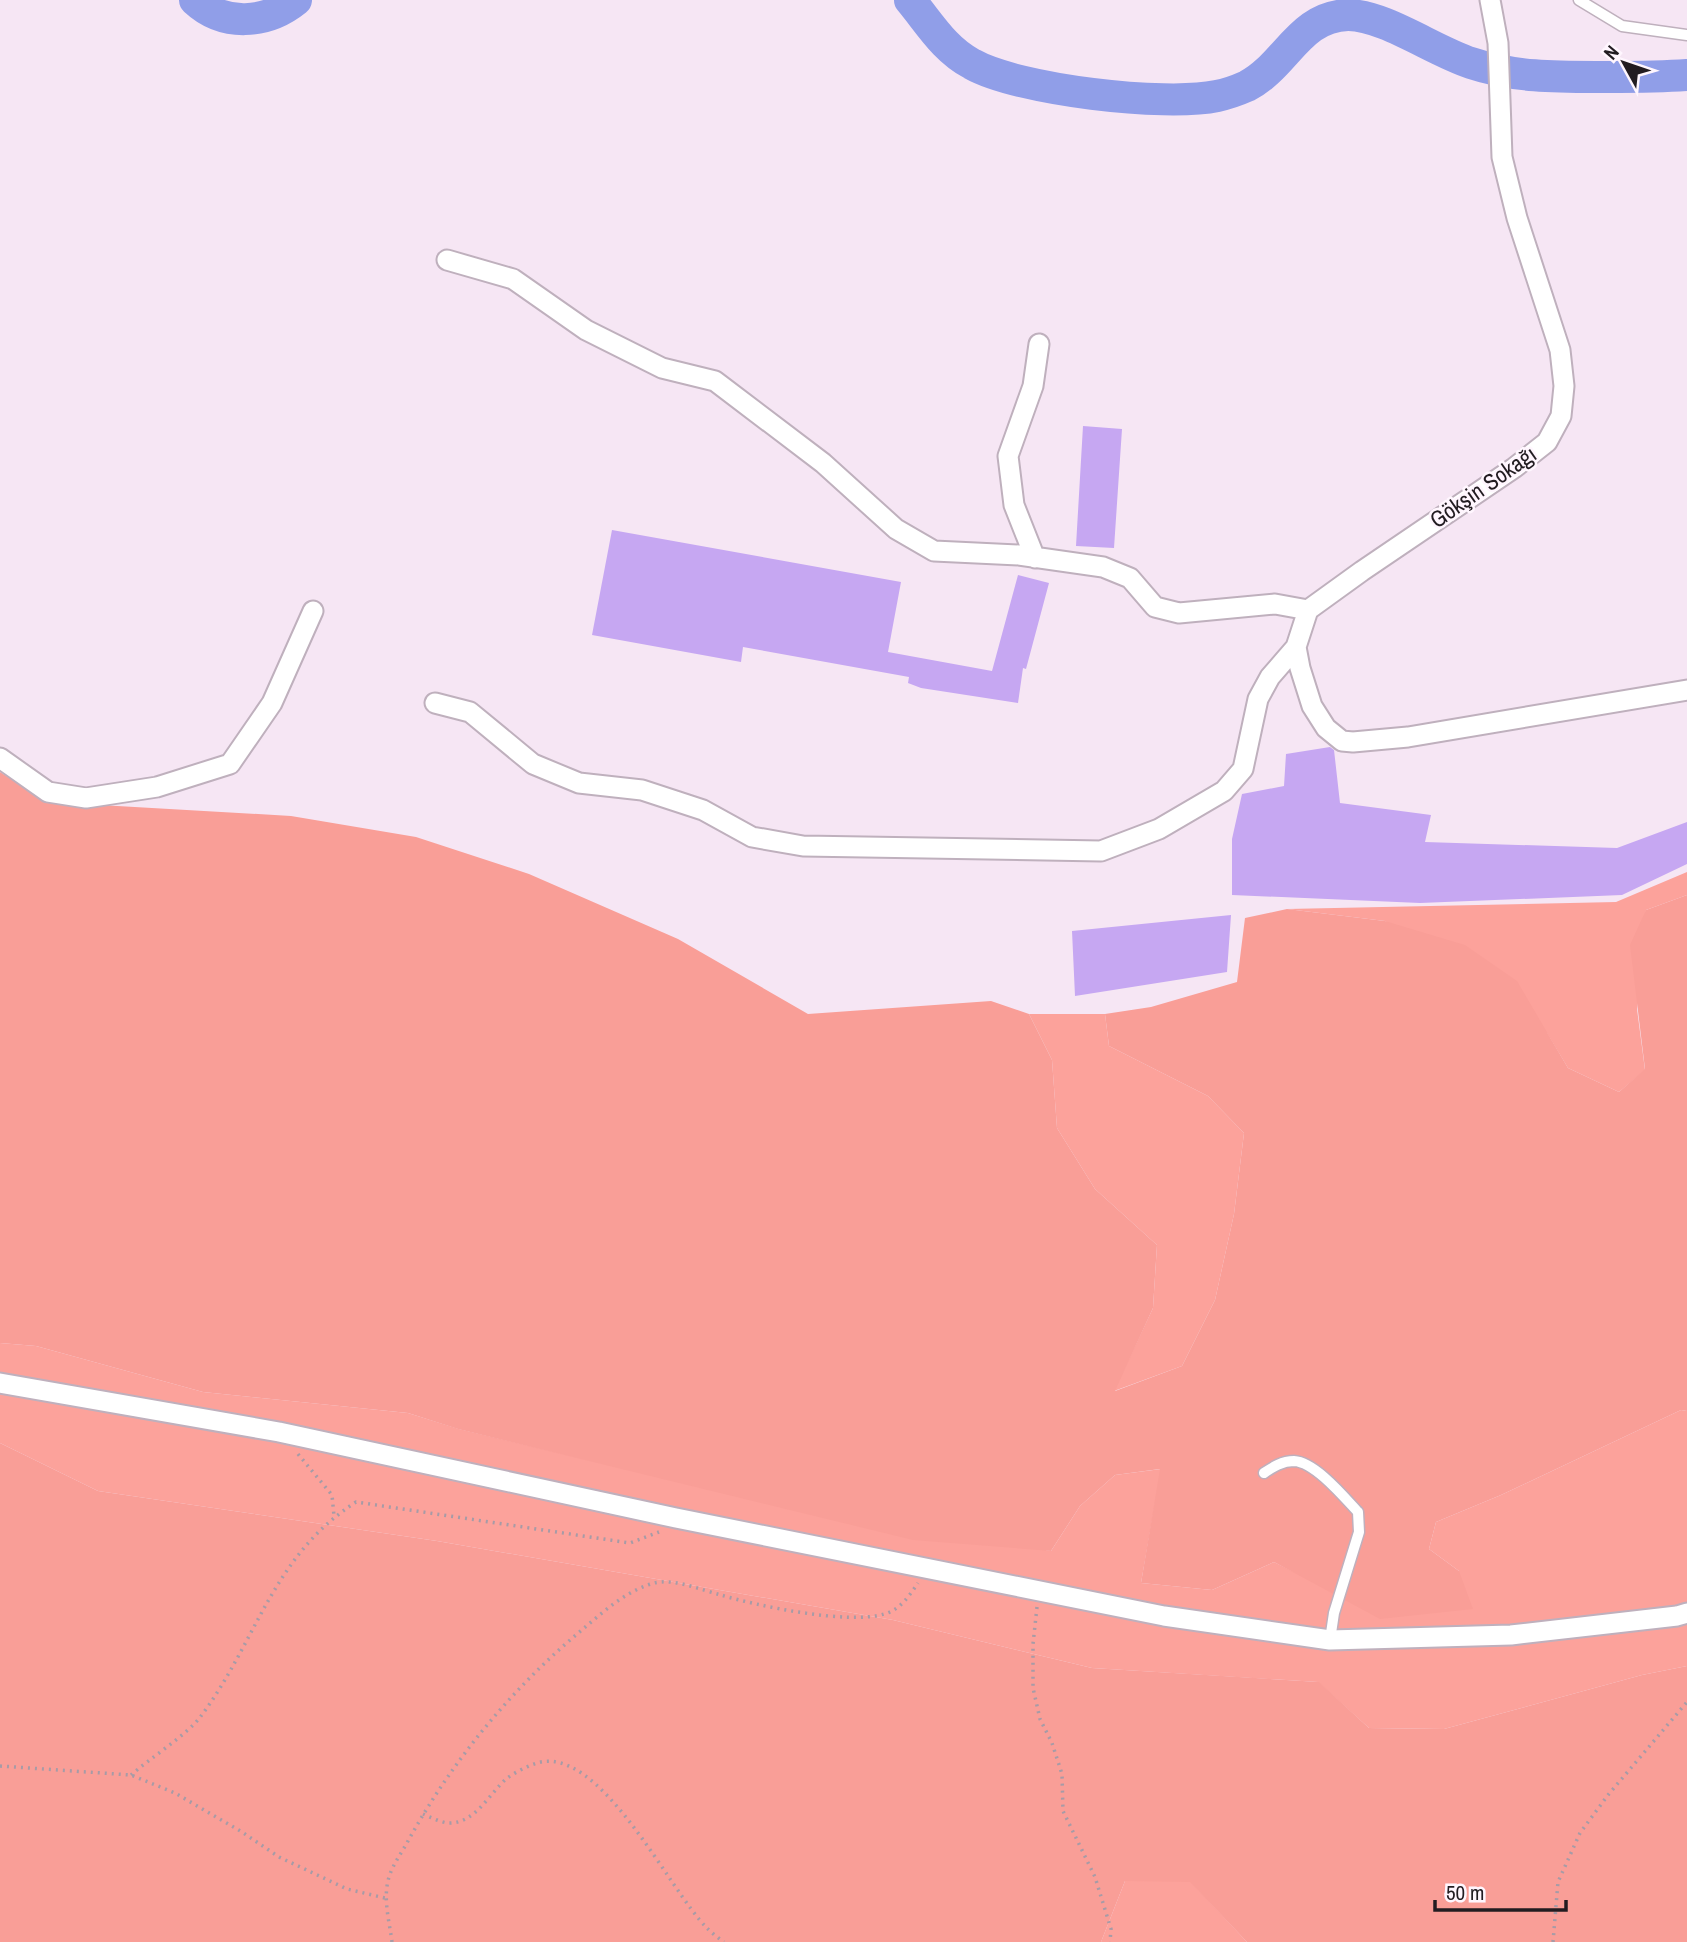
<svg xmlns="http://www.w3.org/2000/svg" width="1687" height="1942" viewBox="0 0 1687 1942" font-family="'Archivo Narrow',sans-serif">
  <rect width="100%" height="100%" fill="#f6e6f4"/>
  <path fill="#fca29b" d="M 1687,872 L 1687,895 L 1646,910 L 1637,1009 L 1645,1070 L 1619,1092 L 1568,1068 L 1547,1033 L 1385,921 L 1287,909 L 1616,902 Z
    M 1029,1014 L 1105,1014 L 1109,1046 L 1208,1096 L 1244,1133 L 1234,1214 L 1215,1300 L 1182,1366 L 1114,1391 L 1153,1308 L 1157,1245 L 1095,1189 L 1057,1128 L 1052,1060 Z
    M 0,1343 L 36,1346 L 203,1392 L 408,1413 L 459,1429 L 696,1486 L 1051,1551 L 1080,1506 L 1115,1475 L 1161,1469 L 1141,1583 L 1212,1590 L 1274,1562 L 1314,1582 L 1459,1571 L 1429,1549 L 1436,1522 L 1501,1495 L 1681,1410 L 1687,1411 L 1687,1666 L 1642,1675 L 1444,1729 L 1369,1728 L 1318,1682 L 1092,1668 L 893,1620 L 437,1541 L 98,1491 L 0,1443 Z
    M 1125,1881 L 1190,1881 L 1247,1942 L 1101,1942 Z"/>
  <path fill="#f99e97" d="M 0,772 L 48,802 L 291,816 L 416,837 L 529,874 L 678,939 L 808,1014 L 991,1001 L 1029,1014 L 1052,1060 L 1057,1128 L 1095,1189 L 1157,1245 L 1153,1308 L 1115,1391 L 1182,1366 L 1215,1300 L 1234,1214 L 1244,1133 L 1208,1096 L 1109,1046 L 1105,1014 L 1151,1007 L 1237,982 L 1245,918 L 1287,909 L 1385,921 L 1465,945 L 1517,981 L 1568,1068 L 1619,1092 L 1645,1069 L 1630,945 L 1646,910 L 1687,895 L 1687,1411 L 1681,1410 L 1501,1495 L 1436,1522 L 1429,1549 L 1459,1571 L 1473,1609 L 1380,1619 L 1274,1562 L 1212,1590 L 1141,1583 L 1160,1469 L 1115,1475 L 1080,1506 L 1051,1551 L 913,1540 L 458,1429 L 408,1413 L 203,1392 L 36,1346 L 0,1343 Z
    M 0,1443 L 98,1491 L 437,1541 L 893,1620 L 1092,1668 L 1319,1682 L 1369,1728 L 1444,1729 L 1642,1675 L 1687,1666 L 1687,1942 L 1247,1942 L 1190,1882 L 1125,1881 L 1101,1942 L 0,1942 Z"/>
  <g fill="none" stroke-linecap="round" stroke-linejoin="round">
    <path stroke="#909ee8" stroke-width="32" d="M 195,0 C 224,27 266,24 296,0
      M 910,0 C 930,24 944,49 972,64 C 1018,90 1165,107 1217,96 C 1227,94 1238,90 1247,86 C 1286,66 1299,16 1348,15 C 1384,15 1434,51 1471,63 C 1516,78 1561,77 1607,77 C 1634,77 1661,77 1687,75"/>
  </g>
  <path fill="#c6a7f2" d="M 1083,426 L 1122,429 L 1114,548 L 1076,546 Z
    M 612,530 L 901,582 L 888,652 L 992,671 L 1018,575 L 1049,583 L 1026,669 L 1023,668 L 1018,703 L 921,688 L 908,683 L 909,677 L 743,647 L 741,662 L 592,635 Z
    M 1330,747 L 1334,750 L 1340,803 L 1431,815 L 1425,842 L 1617,848 L 1687,822 L 1687,864 L 1622,895 L 1420,903 L 1232,895 L 1232,839 L 1242,794 L 1284,786 L 1286,754 Z
    M 1231,915 L 1227,972 L 1075,996 L 1072,931 Z"/>
  <g fill="none" stroke-linecap="round" stroke-linejoin="round">
    <defs>
      <path id="lane" d="M 1579,0 L 1622,26 L 1687,35
        M 1264,1473 C 1273,1467 1282,1461 1294,1461 C 1315,1462 1344,1497 1358,1512 L 1359,1532 L 1334,1613 L 1330,1640"/>
      <path id="street" d="M 1490,0 L 1498,43 L 1502,157 L 1517,218 L 1560,350 L 1564,386 L 1561,416 L 1547,442 L 1514,468 L 1362,571 L 1308,610 L 1296,647 L 1300,668 L 1312,706 L 1326,728 L 1342,741 L 1353,742 L 1408,737 L 1687,690
        M 447,260 L 513,279 L 586,330 L 662,368 L 715,381 L 823,463 L 896,529 L 934,551 L 1019,555 L 1103,567 L 1130,578 L 1155,607 L 1179,613 L 1275,604 L 1308,610
        M 1035,558 L 1014,505 L 1008,456 L 1033,386 L 1039,344
        M 435,703 L 470,712 L 533,764 L 579,783 L 642,790 L 703,810 L 752,837 L 803,846 L 1101,851 L 1159,829 L 1224,791 L 1243,769 L 1258,699 L 1270,677 L 1296,647
        M 0,758 L 48,792 L 86,798 L 157,787 L 230,764 L 272,703 L 313,611
        M 0,1383 L 279,1432 L 676,1518 L 1164,1616 L 1330,1640 L 1511,1635 L 1677,1616 L 1687,1613"/>
    </defs>
    <use href="#lane" stroke="#bfb0bd" stroke-width="13"/>
    <use href="#street" stroke="#bfb0bd" stroke-width="23"/>
    <path stroke="#a79ba6" stroke-width="3.5" stroke-dasharray="2 5" stroke-linecap="butt" d="M 298,1454 L 332,1495 L 334,1516
      M 1037,1607 L 1033,1644 L 1033,1688 L 1040,1719 L 1052,1743 L 1062,1774 L 1063,1811 L 1095,1877 L 1111,1929 L 1110,1942
      M 0,1766 L 131,1775 L 175,1793 L 242,1832 L 279,1857 L 347,1889 L 385,1898
      M 131,1775 C 149,1759 188,1734 201,1716 C 257,1641 272,1556 356,1502 L 630,1543 L 659,1532
      M 423,1814 C 430,1817 440,1822 448,1823 C 475,1824 489,1794 506,1779 C 514,1773 525,1767 534,1764 C 598,1739 670,1892 707,1928 C 712,1933 718,1938 724,1942
      M 392,1942 C 389,1919 382,1896 390,1874 C 394,1863 402,1852 408,1841 C 452,1761 512,1688 583,1629 C 604,1611 626,1591 654,1583 C 674,1578 701,1590 721,1595 C 758,1606 848,1625 884,1614 C 900,1610 909,1596 918,1583
      M 1553,1942 L 1558,1882 L 1580,1833 L 1608,1795 L 1687,1702"/>
    <use href="#lane" stroke="#fff" stroke-width="10"/>
    <use href="#street" stroke="#fff" stroke-width="19"/>
  </g>
  <g text-anchor="middle" stroke-width="5" stroke-linejoin="round" paint-order="stroke">
    <g font-size="23" fill="#221c21" stroke="#fff6fe">
      <text transform="translate(1483 487) rotate(-35)" y="8">Gökşin Sokağı</text>
    </g>
  </g>
  <g transform="translate(1624 63) rotate(310)" stroke="#fff6fe" stroke-width="5" paint-order="stroke">
  <path d="M0-5L12 26L0 18L-12 26Z" fill="#221c21"/>
  <text y="-10" font-size="19" font-weight="bold" text-anchor="middle" fill="#221c21">N</text>
  </g>
  <path d="M1435 1900v10h131v-10" fill="none" stroke="#221c21" stroke-width="3.5"/>
  <text x="1446" y="1900" font-size="21" fill="#221c21" stroke="#fff6fe" stroke-width="5" paint-order="stroke">50 m</text>
</svg>
